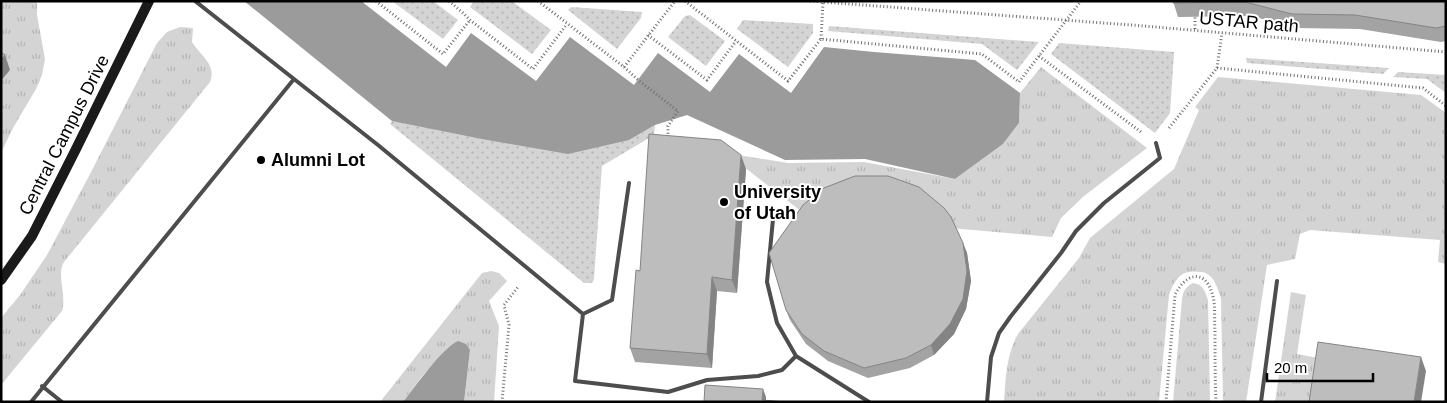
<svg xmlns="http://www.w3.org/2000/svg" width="1447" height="403" viewBox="0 0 1447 403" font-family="Arial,sans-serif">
  <defs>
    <pattern id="grass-tufts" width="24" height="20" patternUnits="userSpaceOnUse" patternTransform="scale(1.25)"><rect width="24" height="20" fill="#d4d4d4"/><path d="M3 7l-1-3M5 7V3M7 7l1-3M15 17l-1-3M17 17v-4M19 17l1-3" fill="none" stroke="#b4b4b4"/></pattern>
    <pattern id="garden-dots" width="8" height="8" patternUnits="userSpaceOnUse" patternTransform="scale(1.25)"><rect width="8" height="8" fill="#d4d4d4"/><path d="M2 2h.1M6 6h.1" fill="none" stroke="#b4b4b4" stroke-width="1.8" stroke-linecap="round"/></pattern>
  </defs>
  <rect width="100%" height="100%" fill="#fff"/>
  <path fill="url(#grass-tufts)" d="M 1,1 L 37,1 L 37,15 L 45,59 L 42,75 L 36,89 L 13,128 L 1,153 L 1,81 L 10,70 L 1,62 Z
    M 180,27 L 193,28 L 192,42 C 200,55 217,65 210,82 L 64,262 C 56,274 67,296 62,311 L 1,385 L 1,318 L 20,295 L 47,255 L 90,174 L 157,43 L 167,32 Z
    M 1041,67 L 1147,148 L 1084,196 L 1061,218 L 1052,237 L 806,215 L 726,153 L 788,163 L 864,162 L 955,179 L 1003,144 L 1019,123 L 1020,93 Z
    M 1218,77 L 1421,95 L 1446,113 L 1446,264 L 1438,262 L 1440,240 L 1310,230 L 1300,234 L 1295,259 L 1267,265 L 1246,402 L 1223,402 L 1221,298 C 1218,290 1216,282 1211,277 C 1207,273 1204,272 1200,272 C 1181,269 1175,279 1169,295 L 1159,402 L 1004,402 C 1006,377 1006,356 1018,334 L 1079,258 L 1090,238 L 1174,169 L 1199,110 L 1195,107 Z
    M 491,271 L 499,273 L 507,281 L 489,301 L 499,326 L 494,402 L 464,402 L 470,350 L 448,348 L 423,375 L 403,402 L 380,402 L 482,273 Z
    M 1193,283 C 1203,284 1205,291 1208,300 L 1210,402 L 1173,402 L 1182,299 C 1183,292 1185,287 1193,283 Z
    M 1291,292 L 1306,295 L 1297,354 L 1318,358 L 1312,402 L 1275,402 Z"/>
  <path fill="url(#garden-dots)" d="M 392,1 L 433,1 L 458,20 L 443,39 Z
    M 474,1 L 513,2 L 551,30 L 532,54 L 470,7 Z
    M 571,7 L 642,12 L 641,18 L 617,49 L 568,10 Z
    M 690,15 L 725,41 L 706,66 L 668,37 L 685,16 Z
    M 743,20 L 813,24 L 813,33 L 788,67 L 737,29 Z
    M 829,26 L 1039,42 L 1017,70 L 982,44 L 828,31 Z
    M 1059,43 L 1174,52 L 1170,113 L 1155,133 L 1051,54 Z
    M 1246,58 L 1389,68 L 1383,74 L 1247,63 Z
    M 1398,72 L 1446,75 L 1446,93 L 1427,79 L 1393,77 Z
    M 392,121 L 629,140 L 655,125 L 654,135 L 602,166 L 594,279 L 592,283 L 584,283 L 390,124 Z"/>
  <path fill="#9b9b9b" d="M 244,1 L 361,1 L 446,67 L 471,33 L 536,81 L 570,37 L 634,85 L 658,53 L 710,92 L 739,54 L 791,93 L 824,47 L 874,52 L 975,60 L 1020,93 L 1019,123 L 1003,144 L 955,179 L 865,159 L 785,160 L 687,115 L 655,125 L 629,140 L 568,154 L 482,139 L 392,121 Z
    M 458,341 L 466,344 L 470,350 L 464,402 L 403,402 C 416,386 441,349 458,341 Z"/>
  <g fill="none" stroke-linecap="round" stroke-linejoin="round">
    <path stroke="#6f6f6f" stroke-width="3" stroke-dasharray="1 2.5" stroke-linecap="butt" d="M 376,1 L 443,54 L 470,20
      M 449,1 L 463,13 L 470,20 L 533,69 L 567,24
      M 538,1 L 624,67 L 638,80 L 678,111 L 668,126 L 668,138
      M 685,1 L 788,81 L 821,39 L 982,54 L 1019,82 L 1081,1
      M 810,1 L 1144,26 L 1446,52
      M 1195,14 L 1195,31
      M 648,35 L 707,80 L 736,41
      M 821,39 L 823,2
      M 1039,56 L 1141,132
      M 624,67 L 675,1
      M 1217,68 L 1423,88 L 1446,106
      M 1169,128 L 1217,68 L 1222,33
      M 502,402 L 509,325 L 504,305 L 518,287
      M 1166,402 L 1175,295 C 1184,275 1204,267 1212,293 C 1216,305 1214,319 1215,331 C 1215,355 1215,378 1216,402"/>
    <path stroke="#4d4d4d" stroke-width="4" d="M 195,1 L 294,79
      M 773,219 L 767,282 L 777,323 L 796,356 L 869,402
      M 583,314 L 575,381 L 668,392 L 707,380 L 758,376 L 782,370 L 796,356
      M 42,386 L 62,402
      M 31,402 L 294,79 L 378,145 L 583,314 L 612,300 L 629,183
      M 987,402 L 991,357 L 999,333 L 1011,316 L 1061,253 L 1076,231 L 1104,203 L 1160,158 L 1156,143
      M 1261,402 L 1277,281"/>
    <path stroke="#1a1a1a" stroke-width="10" d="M 1,280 L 32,236 L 76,149 L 149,1"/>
  </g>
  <path fill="#a3a3a3" d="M 1173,1 L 1446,1 L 1446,41 L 1441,42 L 1360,29 L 1297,28 L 1251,16 L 1178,17 Z
    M 746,169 L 737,293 L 717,291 L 712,368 L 635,362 L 630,348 L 640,271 Z
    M 963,243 L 967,253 L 971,281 L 966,309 L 954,334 L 934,355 L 910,368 L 868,378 L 828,361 L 806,344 L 790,320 L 786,310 Z"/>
  <path fill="#848484" d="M 5,55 L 10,70 L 1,81 L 1,60 Z
    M 741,155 L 746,169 L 737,293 L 732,280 Z
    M 963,243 L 967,253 L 971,281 L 966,309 L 954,334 L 934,355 L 931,345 Z
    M 712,277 L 717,291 L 712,368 L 707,354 Z
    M 1421,357 L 1426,371 L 1421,402 L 1414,402 Z
    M 763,389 L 766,397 L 766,402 L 762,400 Z"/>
  <path fill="#bdbdbd" stroke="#848484" d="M 1173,1 L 1446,1 L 1446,26 L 1436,28 L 1355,15 L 1292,14 L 1245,2 L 1173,3 Z
    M 1,52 L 5,55 L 1,60 Z
    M 649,134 L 721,140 L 741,155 L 732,280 L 712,277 L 707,354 L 630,348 L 636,270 L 640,271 Z
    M 855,176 L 888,176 L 919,187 L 944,208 L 951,217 L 963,243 L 967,271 L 963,299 L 950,324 L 931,345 L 906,358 L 864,368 L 824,351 L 802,334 L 786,310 L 769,253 L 803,205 L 824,188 Z
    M 1318,342 L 1421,357 L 1414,402 L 1309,402 Z
    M 705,385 L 763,389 L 762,400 L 786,402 L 704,402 Z"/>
  <g fill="#000" stroke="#fff" stroke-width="2">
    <circle cx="261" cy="160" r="5"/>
    <circle cx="724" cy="202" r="5"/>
  </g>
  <g text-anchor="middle" stroke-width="4" stroke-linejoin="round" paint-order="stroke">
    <g font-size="18" fill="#000" stroke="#fff">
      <text transform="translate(1249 22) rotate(5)" y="6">USTAR path</text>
      <text transform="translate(64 135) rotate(-63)" y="6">Central Campus Drive</text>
    </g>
    <g font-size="18" font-weight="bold" fill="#000" stroke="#fff" text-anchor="start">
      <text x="271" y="166">Alumni Lot</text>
      <text x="734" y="198">University<tspan x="734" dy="21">of Utah</tspan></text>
    </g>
  </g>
  <rect width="1447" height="403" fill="none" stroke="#000000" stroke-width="5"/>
  <path d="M1267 373v8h106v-8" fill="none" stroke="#000000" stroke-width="2.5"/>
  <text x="1274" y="373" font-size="15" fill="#000000" stroke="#ffffff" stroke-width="4" paint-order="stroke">20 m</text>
</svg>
